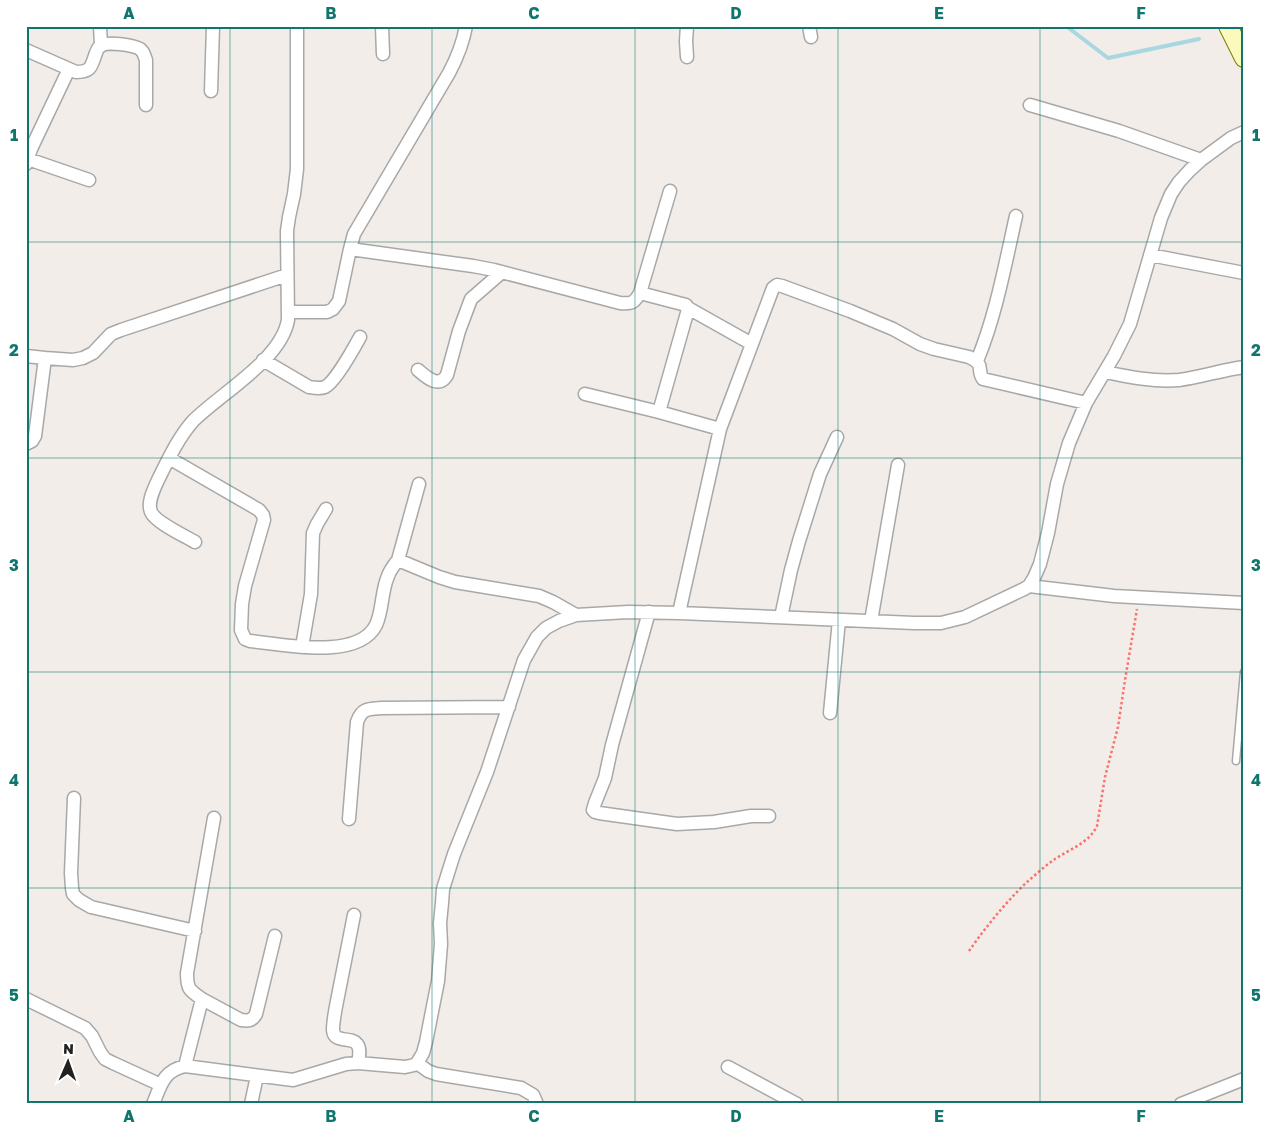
<svg xmlns="http://www.w3.org/2000/svg" width="1270" height="1130" viewBox="0 0 1270 1130" font-family="'Golos Text',sans-serif">
  <rect width="100%" height="100%" fill="#f2ede8"/>
  <g fill="none" stroke-linecap="round" stroke-linejoin="round">
    <path stroke="#a8d7e0" stroke-width="4" d="M 1066,26 L 1108,58 L 1199,39"/>
    <defs>
      <path id="lane" d="M 1236,761 L 1244,672"/>
      <path id="street" d="M 100,26 L 101,45
        M 382,26 L 383,54
        M 687,26 L 686,41 L 687,57
        M 809,26 L 811,37
        M 26,50 L 76,72 C 92,72 91,66 96,53 C 97,50 98,47 101,46 C 107,41 133,45 140,49 C 144,52 144,55 146,60 L 146,105
        M 211,91 L 213,26
        M 1030,105 L 1119,131 L 1201,160
        M 28,159 L 89,180
        M 26,164 L 31,149 L 69,69
        M 350,249 L 473,266 L 494,270 L 620,303 C 632,304 634,303 640,293 L 670,191
        M 1150,255 L 1244,273
        M 640,293 L 686,305 L 688,308 L 687,313 L 659,412 L 720,429 L 679,613
        M 688,308 L 752,344
        M 288,312 L 327,312 L 333,309 L 339,301 L 350,249 L 354,234 L 449,73 C 457,58 463,43 466,26
        M 26,356 L 45,358
        M 263,360 L 309,387 C 315,388 320,389 325,387 C 335,382 354,348 360,337
        M 977,361 C 996,315 1005,265 1016,216
        M 418,370 C 426,377 439,389 447,375 L 459,331 L 471,299 L 502,272
        M 1105,372 C 1129,377 1154,382 1179,380 C 1201,377 1222,370 1244,367
        M 585,394 L 659,412
        M 720,429 L 773,288 L 777,285 L 782,286 L 850,311 L 893,329 L 920,344 L 934,349 L 969,357 C 986,365 976,369 983,379 L 1086,403
        M 26,444 L 32,441 L 35,436 L 45,358 L 73,360 L 83,358 L 93,353 L 111,334 L 121,330 L 287,275
        M 169,458 L 259,510 L 263,515 L 264,520 L 245,586 L 242,604 L 241,630 L 245,639 L 250,641 C 282,644 358,661 376,625 C 383,610 381,592 388,576 C 390,570 394,565 398,560
        M 419,484 L 398,560 L 439,577 L 455,582 L 539,596 L 553,602 L 576,615
        M 195,542 C 185,536 155,522 151,512 C 147,502 154,489 158,480 C 168,460 178,438 193,421 C 221,393 281,360 288,320 L 287,231 L 289,217 L 294,194 L 297,169 L 297,26
        M 1029,586 L 1114,596 L 1244,603
        M 649,612 L 612,745 L 605,778 L 595,803 L 593,810 L 595,812 L 599,813 L 677,824 L 714,822 L 751,816 L 769,816
        M 781,617 L 791,570 L 799,541 L 820,474 L 837,437
        M 871,621 L 898,465
        M 302,647 L 311,594 L 313,533 L 317,524 L 326,509
        M 830,713 L 839,620
        M 74,798 L 71,873 L 72,888 L 73,894 L 79,900 L 91,907 L 195,931
        M 349,819 L 357,722 C 362,708 368,709 382,708 L 509,707
        M 354,915 C 349,941 344,966 339,991 C 337,1002 333,1018 333,1030 C 334,1044 351,1036 357,1044 C 361,1049 359,1058 358,1063
        M 26,999 L 85,1028 L 92,1036 L 100,1052 L 105,1059 L 113,1063 L 161,1085
        M 202,999 L 241,1020 C 248,1021 252,1021 256,1014 L 275,936
        M 417,1063 L 428,1071 L 436,1074 L 521,1088 L 533,1095 L 537,1104
        M 185,1066 L 202,999 C 189,990 187,989 187,973 L 214,818
        M 728,1067 L 797,1104
        M 153,1104 C 161,1085 163,1071 185,1066 L 293,1080 L 346,1064 L 358,1063 L 405,1067 L 414,1065 L 417,1063 L 423,1053 L 426,1042 L 438,981 L 441,944 L 440,923 L 442,903 L 443,889 L 448,873 L 454,854 L 487,772 L 524,660 L 537,637 L 546,628 L 559,621 L 576,615 L 628,612 L 679,613 L 914,623 L 941,623 L 965,617 L 1024,589 L 1029,586 L 1034,578 L 1040,564 L 1048,533 L 1057,484 L 1069,443 L 1086,403 L 1114,356 L 1130,324 L 1161,218 L 1171,194 L 1179,182 L 1190,170 L 1201,160 L 1231,138 L 1244,132
        M 251,1104 L 257,1076
        M 1181,1104 L 1244,1079"/>
      <path id="secondary" d="M 1228,26 L 1244,58"/>
    </defs>
    <use href="#lane" stroke="#a8a8a8" stroke-width="9"/>
    <use href="#street" stroke="#a8a8a8" stroke-width="15"/>
    <use href="#secondary" stroke="#7a7e03" stroke-width="20"/>
    <path stroke="#fd706d" stroke-width="2.5" stroke-dasharray="2.5 2.5" stroke-linecap="butt" d="M 969,951 C 986,927 1004,904 1026,883 C 1035,875 1045,866 1055,859 C 1070,849 1089,843 1097,826 L 1105,777 L 1118,727 L 1125,680 L 1137,609"/>
    <use href="#lane" stroke="#fff" stroke-width="6"/>
    <use href="#street" stroke="#fff" stroke-width="12"/>
    <use href="#secondary" stroke="#fbf9bc" stroke-width="18"/>
  </g>
  <path fill="none" stroke="#0f766e" stroke-width="1" stroke-opacity="0.55" d="M 230,26 L 230,1104M 432,26 L 432,1104M 635,26 L 635,1104M 838,26 L 838,1104M 1040,26 L 1040,1104M 26,242 L 1244,242M 26,458 L 1244,458M 26,672 L 1244,672M 26,888 L 1244,888"/>
  <rect width="1270" height="1130" fill="none" stroke="#ffffff" stroke-width="55"/>
  <g transform="translate(68 1062) rotate(2)" stroke="#ffffff" stroke-width="4" paint-order="stroke">
  <path d="M0-4L9 19L0 12L-9 19Z" fill="#212121"/>
  <text y="-8" font-size="14" font-weight="bold" text-anchor="middle" fill="#212121">N</text>
  </g>
  <rect x="28" y="28" width="1214" height="1074" fill="none" stroke="#0f766e" stroke-width="2"/>
  <g font-size="16" text-anchor="middle" font-weight="bold" fill="#0f766e">
    <text x="129" y="19">A</text>
    <text x="331" y="19">B</text>
    <text x="534" y="19">C</text>
    <text x="736" y="19">D</text>
    <text x="939" y="19">E</text>
    <text x="1141" y="19">F</text>
    <text x="14" y="141">1</text>
    <text x="1256" y="141">1</text>
    <text x="14" y="356">2</text>
    <text x="1256" y="356">2</text>
    <text x="14" y="571">3</text>
    <text x="1256" y="571">3</text>
    <text x="14" y="786">4</text>
    <text x="1256" y="786">4</text>
    <text x="14" y="1001">5</text>
    <text x="1256" y="1001">5</text>
    <text x="129" y="1122">A</text>
    <text x="331" y="1122">B</text>
    <text x="534" y="1122">C</text>
    <text x="736" y="1122">D</text>
    <text x="939" y="1122">E</text>
    <text x="1141" y="1122">F</text>
  </g>
</svg>
